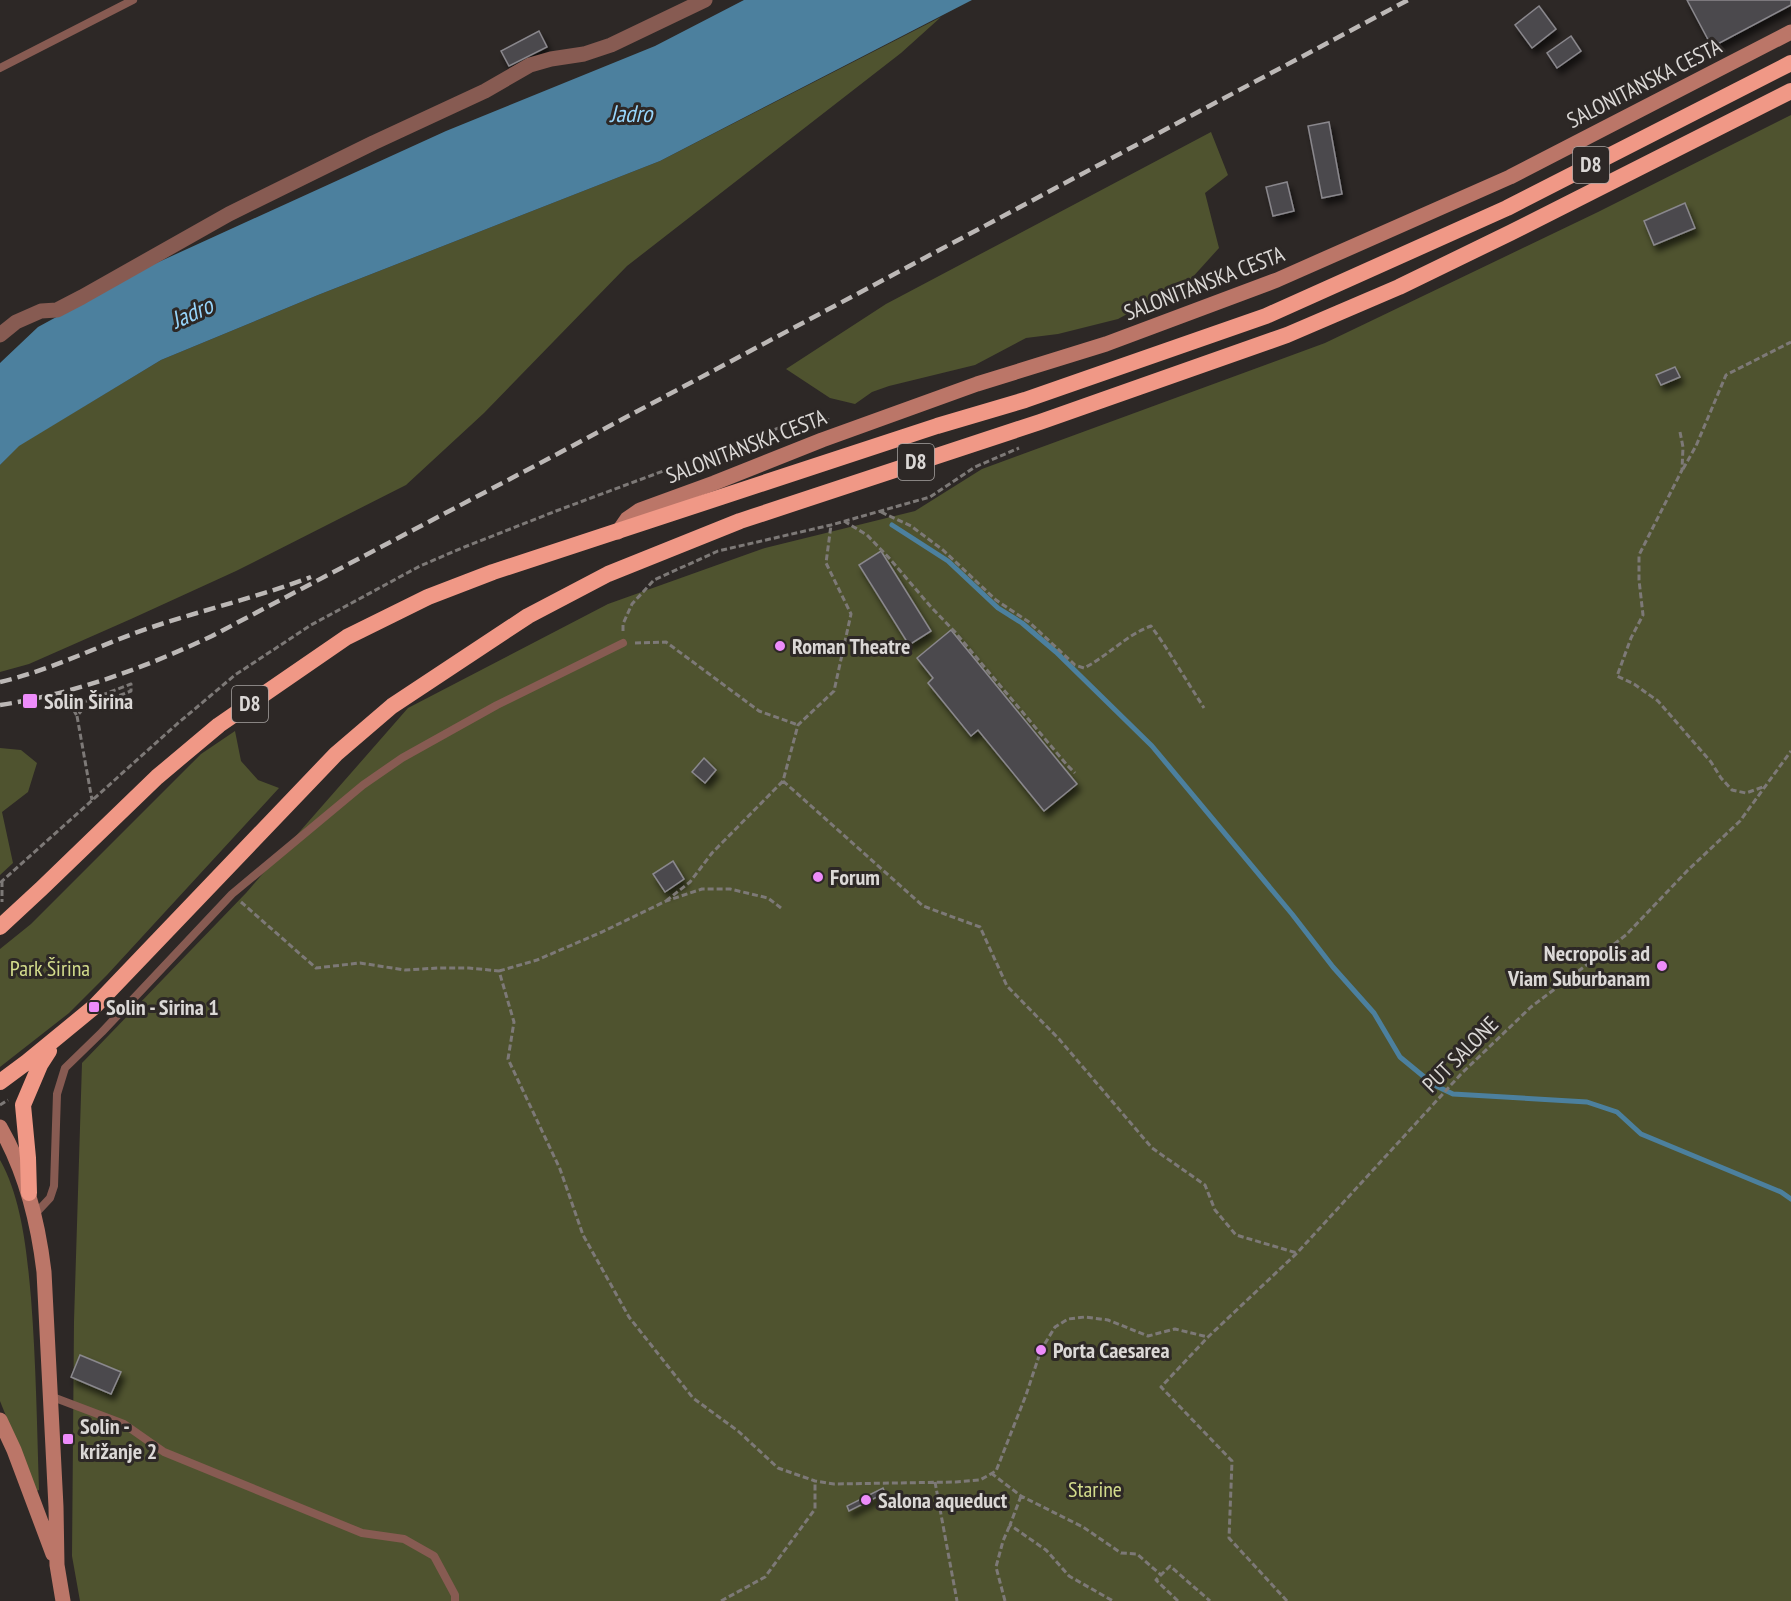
<svg xmlns="http://www.w3.org/2000/svg" width="1791" height="1601" viewBox="0 0 1791 1601" font-family="'PT Sans Narrow',sans-serif">
  <defs>
    <filter id="shadow"><feDropShadow dx="3.5" dy="6" stdDeviation="3" flood-color="#0009"/></filter>
  </defs>
  <rect width="100%" height="100%" fill="#2d2826"/>
  <path fill="#4f532f" d="M 941,17 L 901,53 L 627,266 L 484,413 L 406,485 L 236,571 L 131,619 L 29,664 L 0,672 L 0,465 L 18,446 L 161,360 L 318,295 L 660,161 Z
    M 1791,115 L 1791,1601 L 80,1601 L 72,1556 L 74,1321 L 82,1063 L 246,893 L 408,708 L 608,604 L 765,548 L 915,511 L 982,469 L 1325,343 L 1598,212 Z
    M 1211,132 L 1228,175 L 1205,193 L 1219,248 L 1190,280 L 1118,319 L 1058,334 L 1026,338 L 975,365 L 889,386 L 872,392 L 855,404 L 830,398 L 786,369 L 886,304 Z
    M 235,731 L 241,761 L 258,780 L 279,788 L 107,975 L 69,1013 L 0,1067 L 0,949 L 31,924 L 201,754 Z
    M 0,748 L 21,750 L 37,763 L 28,792 L 2,812 L 13,863 L 0,875 Z
    M 0,1160 C 22,1199 27,1253 31,1298 C 36,1362 37,1426 39,1490 L 36,1491 L 0,1401 Z"/>
  <path fill="#4c809e" d="M 744,0 L 972,0 L 660,161 L 318,295 L 161,360 L 19,446 L 0,465 L 0,363 L 38,327 L 152,265 L 446,131 L 655,46 Z"/>
  <g fill="none" stroke-linecap="round" stroke-linejoin="round">
    <path stroke="#4c809e" stroke-width="5" d="M 892,525 L 948,561 L 998,608 L 1022,623 L 1056,652 L 1152,746 L 1292,914 L 1333,967 L 1374,1013 L 1400,1057 L 1434,1085 L 1453,1094 L 1587,1102 L 1617,1112 L 1641,1134 L 1781,1192 L 1791,1199"/>
  </g>
  <path fill="#4c494e" stroke="#8a888d" stroke-width="1.5" filter="url(#shadow)" d="M 1687,0 L 1791,0 L 1791,5 L 1712,47 Z
    M 1539,6 L 1556,29 L 1532,48 L 1515,25 Z
    M 539,31 L 547,47 L 509,66 L 501,51 Z
    M 1571,36 L 1581,51 L 1557,68 L 1547,53 Z
    M 1329,122 L 1342,194 L 1322,198 L 1308,126 Z
    M 1287,182 L 1294,211 L 1273,216 L 1266,187 Z
    M 1685,203 L 1695,228 L 1654,245 L 1644,221 Z
    M 1675,367 L 1680,377 L 1661,385 L 1656,375 Z
    M 881,551 L 931,631 L 909,645 L 859,565 Z
    M 951,630 L 1077,784 L 1044,811 L 978,730 L 971,736 L 928,683 L 933,678 L 917,658 Z
    M 704,758 L 716,770 L 705,783 L 692,772 Z
    M 673,861 L 684,879 L 665,892 L 653,874 Z
    M 80,1355 L 121,1372 L 111,1394 L 71,1377 Z
    M 883,1488 L 885,1493 L 849,1511 L 847,1506 Z"/>
  <g fill="none" stroke-linecap="round" stroke-linejoin="round">
    <path stroke="#7d7977" stroke-width="3" stroke-dasharray="6 3" stroke-linecap="butt" d="M 1680,432 L 1683,447 L 1682,470 L 1639,555 L 1639,580 L 1643,615 L 1631,638 L 1617,676 L 1634,684 L 1658,701 L 1711,762 L 1721,778 L 1732,790 L 1746,793 L 1763,787
      M 1683,469 L 1696,446 L 1726,375 L 1791,342
      M 881,512 L 911,526 L 943,550 L 996,600 L 1029,622 L 1075,665 L 1084,668 C 1108,656 1126,635 1151,626 L 1163,643 L 1204,708
      M 844,521 L 867,535 L 890,559 L 931,607 L 955,632 L 1067,765 L 1075,773
      M 623,631 L 623,624 L 632,604 L 654,580 L 718,551 L 831,525 L 930,497 L 975,467 L 1019,448
      M 635,643 L 666,642 L 759,711 L 798,725
      M 80,698 L 81,703 L 131,684 L 131,691 L 82,710 L 77,716 L 92,800
      M 69,702 L 77,716
      M 783,781 L 923,906 L 980,927 L 1007,986 L 1059,1039 L 1152,1148 L 1205,1185 L 1215,1210 L 1236,1235 L 1297,1253
      M 2,881 L 2,902
      M 0,883 L 177,724 L 235,675 L 311,625 L 420,566 L 462,548 L 556,511 L 792,423 L 821,417 L 829,420
      M 666,901 L 690,882 L 712,853 L 783,781 L 798,725 L 834,691 L 851,614 L 826,563 L 831,525
      M 241,902 L 316,968 L 360,963 L 405,970 L 438,968 L 469,968 L 499,971 L 514,1022 L 508,1059 L 560,1169 L 583,1235 L 629,1317 L 693,1398 L 738,1431 L 778,1468 L 815,1481 L 834,1484 L 956,1482 L 980,1480 L 996,1471 L 1026,1395 L 1041,1350 L 1055,1327 L 1068,1319 L 1085,1317 L 1108,1320 L 1148,1336 L 1175,1329 L 1208,1337
      M 499,971 L 537,960 L 602,932 L 666,901 L 702,889 L 730,889 L 768,898 L 781,908
      M 0,1105 L 8,1100
      M 991,1473 L 1021,1496 L 1083,1527 L 1121,1553 L 1137,1554 L 1161,1575
      M 935,1482 L 957,1601
      M 1021,1496 L 1010,1525 L 1046,1550 L 1069,1576 L 1113,1601
      M 721,1601 L 765,1577 L 815,1509 L 815,1481
      M 1005,1601 L 996,1567 L 1003,1541 L 1010,1525
      M 1178,1601 L 1156,1580 L 1170,1566 L 1210,1601
      M 1287,1601 L 1229,1538 L 1232,1461 L 1161,1387 L 1208,1337 L 1297,1253 L 1462,1073 L 1531,1007 L 1626,935 L 1688,870 L 1740,821 L 1791,751"/>
    <path stroke="#875b52" stroke-width="8" d="M 0,68 L 133,0
      M 35,1214 L 50,1198 L 54,1186 L 57,1094 L 65,1068 L 102,1032 L 232,894 L 363,785 L 402,758 L 497,705 L 623,643
      M 50,1396 L 124,1424 L 164,1452 L 362,1533 L 404,1539 L 434,1556 L 455,1595 L 455,1601"/>
    <path stroke="#875b52" stroke-width="15" d="M 0,335 L 16,322 L 41,311 L 57,310 L 82,297 L 229,214 L 373,143 L 485,91 L 530,65 L 551,59 L 584,54 L 611,45 L 705,0"/>
    <path stroke="#bb7668" stroke-width="15" d="M 618,532 L 627,519 L 640,510 L 714,483 L 822,440 L 977,384 L 1106,344 L 1277,280 L 1510,177 L 1791,32
      M 0,1127 C 26,1172 38,1221 44,1272 L 56,1507 L 57,1565 L 63,1601
      M 0,1420 L 14,1450 L 53,1554"/>
    <path stroke="#f09886" stroke-width="16" d="M 0,927 L 42,888 L 157,777 L 219,725 L 347,637 L 428,597 L 493,572 L 937,426 L 1025,400 L 1266,316 L 1507,208 L 1791,63
      M 0,1082 L 27,1062 L 94,1007 L 336,754 L 392,706 L 528,616 L 608,574 L 740,521 L 1040,422 L 1287,335 L 1399,287 L 1510,233 L 1791,91
      M 29,1193 L 28,1158 L 23,1105 L 40,1065 L 49,1051"/>
    <path stroke="#bcb8b6" stroke-width="4.5" stroke-dasharray="12 6" stroke-linecap="butt" d="M 0,682 C 47,671 90,650 135,633 C 193,612 253,599 311,577
      M 0,705 C 74,694 144,668 212,636 L 529,469 L 1408,0"/>
  </g>
  <g fill="#ed8cfa" stroke="#2d2826" stroke-width="2">
    <circle cx="780" cy="646" r="6"/>
    <rect x="22" y="693" width="16" height="16" rx="3"/>
    <circle cx="818" cy="877" r="6"/>
    <circle cx="1662" cy="966" r="6"/>
    <rect x="88" y="1001" width="12" height="12" rx="3"/>
    <circle cx="1041" cy="1350" r="6"/>
    <rect x="62" y="1433" width="12" height="12" rx="3"/>
    <circle cx="866" cy="1500" r="6"/>
  </g>
  <g text-anchor="middle" stroke-width="6" stroke-linejoin="round" paint-order="stroke">
    <g fill="#2d2826" stroke="#a7a3a1" stroke-width="1.5">
      <rect x="1573" y="147" width="36" height="36" rx="4.5"/>
      <rect x="898" y="444" width="36" height="36" rx="4.5"/>
      <rect x="232" y="686" width="36" height="36" rx="4.5"/>
    </g>
    <g font-size="21" font-weight="bold" fill="#dbd8d6">
      <text x="1591" y="172">D8</text>
      <text x="916" y="469">D8</text>
      <text x="250" y="711">D8</text>
    </g>
    <g font-size="22" fill="#dbd8d6" stroke="#2d2826">
      <text transform="translate(1644 83) rotate(-27)" y="8">SALONITANSKA CESTA</text>
      <text transform="translate(1204 283) rotate(-21)" y="8">SALONITANSKA CESTA</text>
      <text transform="translate(746 446) rotate(-21)" y="8">SALONITANSKA CESTA</text>
      <text transform="translate(1460 1054) rotate(-45)" y="8">PUT SALONE</text>
    </g>
    <g font-size="22" font-weight="bold" fill="#dbd8d6" stroke="#2d2826" text-anchor="start">
      <text x="792" y="654">Roman Theatre</text>
      <text x="44" y="709">Solin Širina</text>
      <text x="830" y="885">Forum</text>
      <text x="1650" y="961" text-anchor="end">Necropolis ad<tspan x="1650" dy="25">Viam Suburbanam</tspan></text>
      <text x="106" y="1015">Solin - Sirina 1</text>
      <text x="1053" y="1358">Porta Caesarea</text>
      <text x="80" y="1434">Solin -<tspan x="80" dy="25">križanje 2</tspan></text>
      <text x="878" y="1508">Salona aqueduct</text>
    </g>
    <g font-size="22" fill="#d3dc8c" stroke="#2d2826">
      <text x="50" y="976">Park Širina</text>
      <text x="1095" y="1497">Starine</text>
    </g>
    <g font-size="24" font-style="italic" fill="#97d5fb" stroke="#2d2826">
      <text x="631" y="122">Jadro</text>
      <text transform="translate(192 313) rotate(-24)" y="8">Jadro</text>
    </g>
  </g>
</svg>
